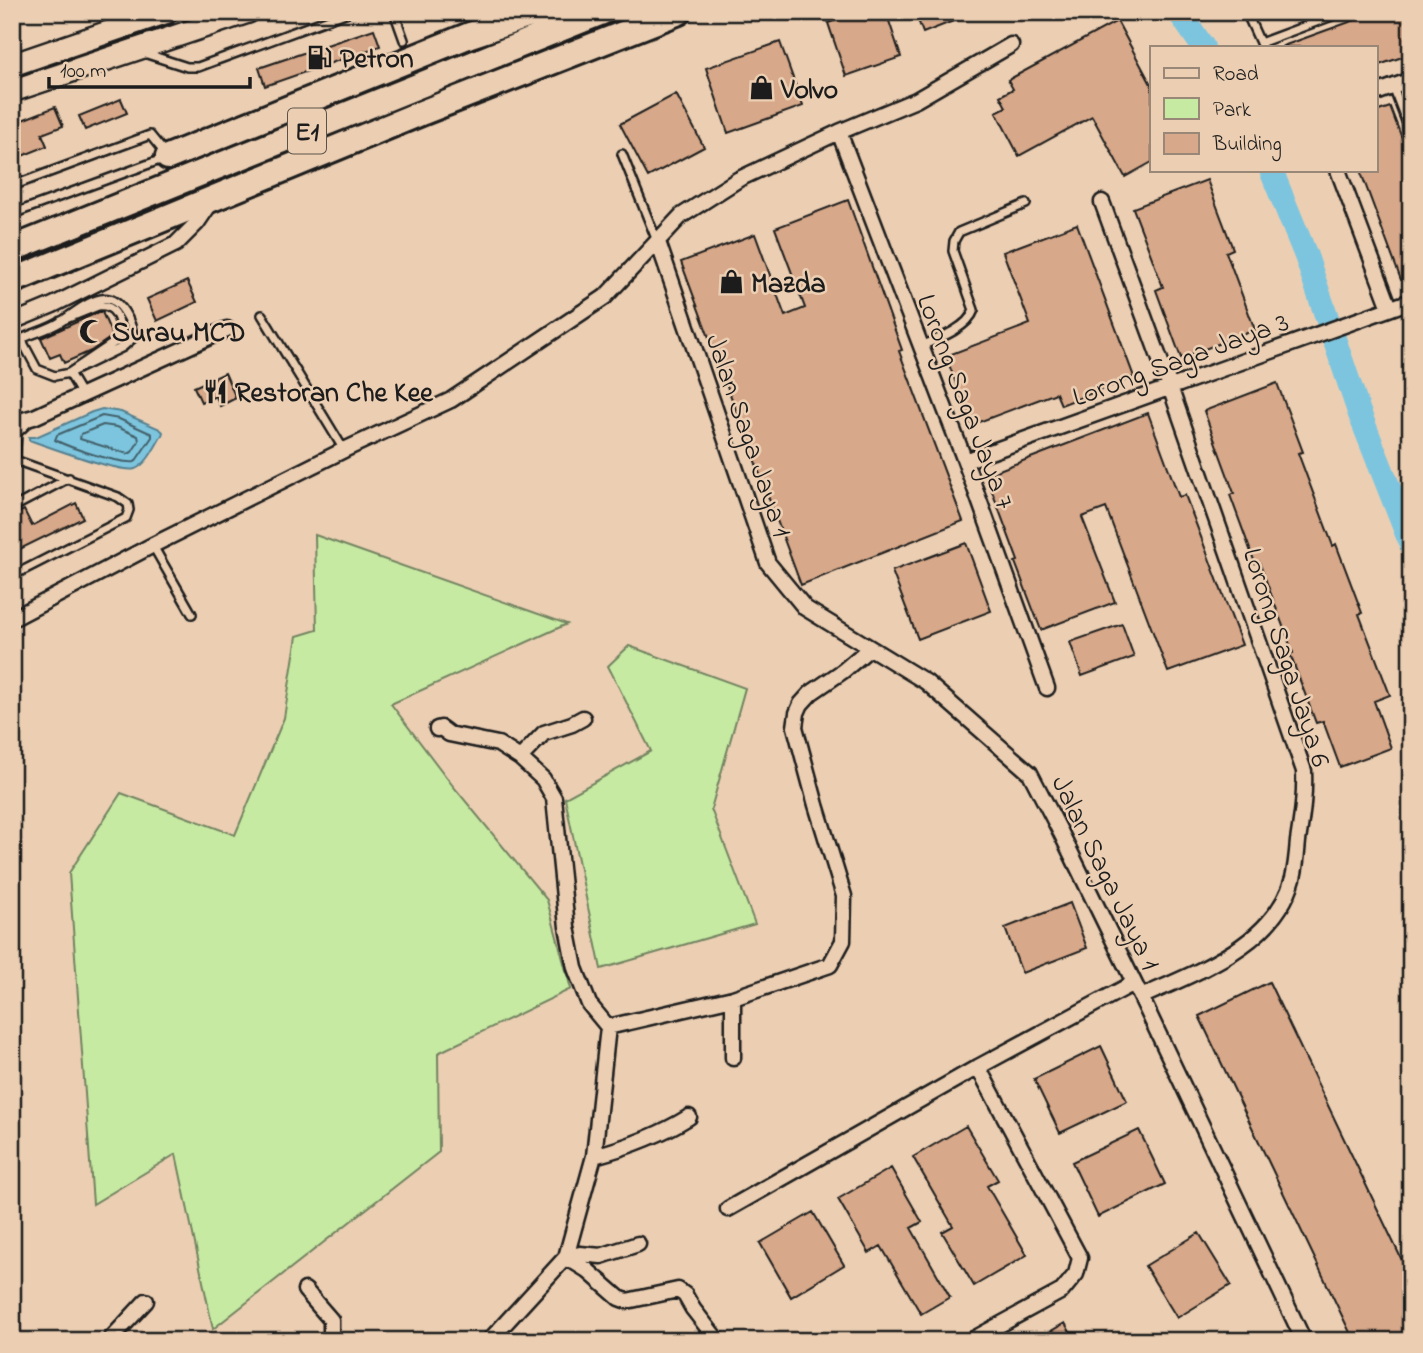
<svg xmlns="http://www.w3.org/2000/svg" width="1423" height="1353" viewBox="0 0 1423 1353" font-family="'Indie Flower',sans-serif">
  <rect width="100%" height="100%" fill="#eccfb3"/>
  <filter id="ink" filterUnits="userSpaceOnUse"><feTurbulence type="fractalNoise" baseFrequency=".0143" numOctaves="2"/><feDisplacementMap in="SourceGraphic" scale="14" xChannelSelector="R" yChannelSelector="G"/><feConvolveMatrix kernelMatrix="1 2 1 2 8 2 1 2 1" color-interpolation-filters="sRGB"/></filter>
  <g filter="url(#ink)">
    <path fill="#c7eaa3" stroke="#728360" stroke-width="2" d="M 315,535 L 567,624 L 391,704 L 453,786 L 547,900 L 571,989 L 438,1053 L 439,1152 L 213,1329 L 176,1154 L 93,1204 L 69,873 L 121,793 L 235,835 L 284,718 L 297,636 L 317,630 Z
      M 629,646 L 745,688 L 711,809 L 755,924 L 601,969 L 565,798 L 651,751 L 608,666 Z"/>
    <path fill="#7dc5de" stroke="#568190" stroke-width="2" d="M 102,409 L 121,412 L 160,429 L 163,432 L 162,435 C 156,445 147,465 135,469 C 121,474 47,446 29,440 L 29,437 L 36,437 L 92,412 Z"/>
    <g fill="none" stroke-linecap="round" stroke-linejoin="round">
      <path stroke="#43606a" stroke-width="2" d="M 102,416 L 119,419 L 152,434 L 152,437 L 135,462 C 119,464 70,448 55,440 L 57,435 Z
        M 103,425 L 117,427 L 138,436 L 139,441 L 132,452 L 128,454 L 80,439 L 81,434 Z"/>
      <path stroke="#7dc5de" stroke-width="24" d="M 1179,12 L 1203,47
        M 1271,170 L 1306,256 L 1359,412 L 1411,544"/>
    </g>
    <path fill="#d7a889" stroke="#1c1c1c" stroke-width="2" d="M 859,12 L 886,12 L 901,57 L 846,76 L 828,23 Z
      M 915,12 L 974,12 L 974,13 L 923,33 Z
      M 1377,12 L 1411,12 L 1411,54 L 1376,66 L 1376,47 L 1284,47 L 1283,46 Z
      M 1117,21 L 1152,86 L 1152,162 L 1125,177 L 1092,116 L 1019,156 L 996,112 L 1006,107 L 1000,96 L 1013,89 L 1008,80 Z
      M 374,29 L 380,46 L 265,86 L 259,68 Z
      M 780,42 L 803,106 L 728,133 L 706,68 Z
      M 676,94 L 704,147 L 648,177 L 620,124 Z
      M 121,99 L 127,113 L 85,130 L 79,116 Z
      M 55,107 L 63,126 L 42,134 L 47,146 L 12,160 L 12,124 Z
      M 1390,107 L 1411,162 L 1411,276 L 1401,280 L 1360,170 L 1376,170 L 1376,112 Z
      M 1207,180 L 1233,249 L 1226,252 L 1255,330 L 1181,358 L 1156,290 L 1163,287 L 1133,208 Z
      M 848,200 L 902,350 L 899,351 L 963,521 L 801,585 L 681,262 L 755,234 L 785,316 L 805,308 L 775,228 Z
      M 1077,224 L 1134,377 L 1061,405 L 1056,393 L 971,425 L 946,356 L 1030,324 L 1003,252 Z
      M 187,281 L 197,302 L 157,321 L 147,299 Z
      M 99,312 L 102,312 L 112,335 L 110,338 L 91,351 L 64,363 L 60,354 L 50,358 L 41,338 Z
      M 225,373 L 236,398 L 220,406 L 216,396 L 201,402 L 194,387 Z
      M 1277,383 L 1303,452 L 1298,453 L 1333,546 L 1336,544 L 1362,613 L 1359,614 L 1390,695 L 1374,701 L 1391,748 L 1340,767 L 1323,721 L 1316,723 L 1290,654 L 1293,653 L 1259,562 L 1255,563 L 1230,495 L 1234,493 L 1204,411 Z
      M 1148,413 L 1179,497 L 1185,495 L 1242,645 L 1168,672 L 1106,508 L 1082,517 L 1115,602 L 1041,630 L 1015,562 L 1018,561 L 986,475 Z
      M 76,503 L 83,518 L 12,553 L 12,516 L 24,510 L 32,526 Z
      M 966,543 L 991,611 L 918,639 L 892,571 Z
      M 1122,624 L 1134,657 L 1082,676 L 1070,642 Z
      M 1070,903 L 1087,948 L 1022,973 L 1005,928 Z
      M 1269,982 L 1411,1279 L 1411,1341 L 1354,1341 L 1199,1016 Z
      M 1101,1046 L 1127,1101 L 1060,1133 L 1034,1079 Z
      M 966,1126 L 998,1180 L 987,1186 L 1027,1255 L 974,1286 L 942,1232 L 953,1226 L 913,1157 Z
      M 1139,1130 L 1165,1184 L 1098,1217 L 1072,1162 Z
      M 891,1168 L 922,1222 L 911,1228 L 950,1297 L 921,1314 L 881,1246 L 869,1253 L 838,1199 Z
      M 813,1212 L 844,1265 L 791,1297 L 760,1243 Z
      M 1199,1233 L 1231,1285 L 1177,1318 L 1145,1266 Z
      M 1065,1323 L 1075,1341 L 1034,1341 Z"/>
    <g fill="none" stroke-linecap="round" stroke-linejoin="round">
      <defs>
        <path id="service" d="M 394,12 L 404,40
          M 1246,12 L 1262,47
          M 1260,43 L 1343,12
          M 144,53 L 187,67 L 198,67 L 348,12
          M 1393,87 L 1411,134
          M 622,154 L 657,241
          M 12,186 L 150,135 L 168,157 L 12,214
          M 262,315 L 344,450
          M 61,321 L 98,306 C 115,304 119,318 121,332 L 115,342 L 69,373 L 55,376 L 37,369 L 21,339 C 34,333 50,329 62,321 C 74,313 87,302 101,299 C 120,295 133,324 133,338 L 123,347 L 69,373
          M 921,346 C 938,339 968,328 974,310 L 953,251 L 954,241 L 959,232 L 1026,204
          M 69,373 L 82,395
          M 12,459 L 118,497 L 128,504 L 129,510 L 126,518 L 12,576
          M 15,460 L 17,433 L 29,422
          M 12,508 L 69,478
          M 153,546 L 192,614
          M 1242,1341 L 1250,1339 L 1253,1341"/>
        <path id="minor" d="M 1376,93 L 1411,80
          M 839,132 L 965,461 L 1047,688
          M 1338,170 L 1390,308
          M 1102,202 L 1170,387 L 1304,771 C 1305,797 1302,815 1298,841 C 1297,853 1296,866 1293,878 C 1275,945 1198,971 1141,997
          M 658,242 L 768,563 L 805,608 L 926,682 L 1030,773 L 1061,833 L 1141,997 L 1304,1341
          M 12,322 L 53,305 L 176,244 L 197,223 L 212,201
          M 12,423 L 34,417 L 227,329
          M 965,461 L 1411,301
          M 12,619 L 153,545 L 344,450 L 451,400 L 605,297 L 681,216 L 739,179 L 839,132 L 916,100 L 1011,45
          M 437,729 L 441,728 L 449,734 L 498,744 L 520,758 L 543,779 L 554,798 L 567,927 L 575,968 L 589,1004 L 608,1027 L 594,1156 L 566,1257 L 489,1341
          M 520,758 L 544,733 L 572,724 L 583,718
          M 733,998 L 733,1058
          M 608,1027 L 733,998 L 830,965 L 843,941 L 844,896 L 816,805 L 795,727 L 797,713 L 801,704 L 811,693 L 843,671 L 870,648
          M 594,1156 C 628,1147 660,1135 689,1117
          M 728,1209 L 978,1067 L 1134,983
          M 566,1257 L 587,1270 L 619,1298 L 627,1301 L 678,1290 L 685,1295 L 693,1309 L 718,1341
          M 566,1257 L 580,1254 L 601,1256 L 638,1244
          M 305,1290 L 331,1320 L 331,1341
          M 109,1341 L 146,1301
          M 970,1341 L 1062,1291 L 1076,1274 L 1080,1258 L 978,1067"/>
        <path id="primary" d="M 12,65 L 167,12
          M 12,91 L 248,12"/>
        <path id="motorway" d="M 168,157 L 470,35 L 539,12
          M 12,249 L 602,12
          M 12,281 L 421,113 L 679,12"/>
      </defs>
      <use href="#service" stroke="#1c1c1c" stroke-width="12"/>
      <use href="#minor" stroke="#1c1c1c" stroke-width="19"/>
      <use href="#primary" stroke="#1c1c1c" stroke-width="26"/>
      <use href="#motorway" stroke="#1c1c1c" stroke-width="30"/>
      <use href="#service" stroke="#eccfb3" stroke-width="7"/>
      <use href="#minor" stroke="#eccfb3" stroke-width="14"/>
      <use href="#primary" stroke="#eccfb3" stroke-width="21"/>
      <use href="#motorway" stroke="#eccfb3" stroke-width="24"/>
    </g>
  </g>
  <defs>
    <symbol id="fuel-bare" viewBox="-9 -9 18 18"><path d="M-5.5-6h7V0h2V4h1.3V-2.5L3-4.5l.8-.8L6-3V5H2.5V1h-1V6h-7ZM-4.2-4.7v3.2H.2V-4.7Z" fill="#1c1c1c" stroke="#eccfb3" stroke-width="2.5" paint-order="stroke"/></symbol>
    <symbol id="shop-bare" viewBox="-9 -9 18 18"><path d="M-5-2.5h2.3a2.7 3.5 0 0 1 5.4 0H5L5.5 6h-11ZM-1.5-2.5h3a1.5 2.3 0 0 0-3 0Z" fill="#1c1c1c" stroke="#eccfb3" stroke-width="2.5" paint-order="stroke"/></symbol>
    <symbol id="mosque-bare" viewBox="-9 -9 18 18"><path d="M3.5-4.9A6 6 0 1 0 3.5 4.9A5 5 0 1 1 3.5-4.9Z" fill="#1c1c1c" stroke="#eccfb3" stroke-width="2.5" paint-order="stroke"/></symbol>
    <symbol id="restaurant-bare" viewBox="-9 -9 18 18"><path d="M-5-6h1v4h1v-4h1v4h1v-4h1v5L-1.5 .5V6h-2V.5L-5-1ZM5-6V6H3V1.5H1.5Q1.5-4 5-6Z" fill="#1c1c1c" stroke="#eccfb3" stroke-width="2.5" paint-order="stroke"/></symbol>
  </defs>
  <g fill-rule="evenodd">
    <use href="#fuel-bare" x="302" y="40" width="35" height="35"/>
    <use href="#shop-bare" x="744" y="70" width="35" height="35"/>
    <use href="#shop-bare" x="714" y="264" width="35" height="35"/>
    <use href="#mosque-bare" x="74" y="314" width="35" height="35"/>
    <use href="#restaurant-bare" x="198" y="374" width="35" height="35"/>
  </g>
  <g text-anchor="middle" stroke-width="5" stroke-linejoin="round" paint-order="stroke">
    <rect fill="#eccfb3" stroke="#5a5249" stroke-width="2" x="288" y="108.5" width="38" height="45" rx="5"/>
    <g font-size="26" font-weight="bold" fill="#1c1c1c">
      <text x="307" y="140">E1</text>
    </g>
    <g font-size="28" font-weight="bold" fill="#1c1c1c" stroke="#eccfb3" text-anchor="start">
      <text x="340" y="67">Petron</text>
      <text x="781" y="98">Volvo</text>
      <text x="751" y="292">Mazda</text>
      <text x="112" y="341">Surau MCD</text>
      <text x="235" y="401">Restoran Che Kee</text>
    </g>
    <g font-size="28" fill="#1c1c1c" stroke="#eccfb3">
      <text transform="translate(1180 358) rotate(-20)" y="10">Lorong Saga Jaya 3</text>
      <text transform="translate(967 401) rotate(69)" y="10">Lorong Saga Jaya 7</text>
      <text transform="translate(750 435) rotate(71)" y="10">Jalan Saga Jaya 1</text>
      <text transform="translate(1288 657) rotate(72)" y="10">Lorong Saga Jaya 6</text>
      <text transform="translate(1107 872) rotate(64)" y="10">Jalan Saga Jaya 1</text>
    </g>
  </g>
  <rect width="1423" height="1353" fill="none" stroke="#eccfb3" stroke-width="42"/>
  <rect x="21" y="21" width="1381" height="1311" fill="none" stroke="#1c1c1c" stroke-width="2.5" filter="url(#ink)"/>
  <rect x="1150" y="46" width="228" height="126" fill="#eccfb3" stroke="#998777" stroke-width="2"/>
  <rect x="1164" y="68" width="35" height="10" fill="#eccfb3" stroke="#998777" stroke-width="2"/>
  <text x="1213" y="80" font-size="21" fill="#1c1c1c">Road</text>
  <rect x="1164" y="98" width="35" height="21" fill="#c7eaa3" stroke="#998777" stroke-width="2"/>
  <text x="1213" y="116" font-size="21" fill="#1c1c1c">Park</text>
  <rect x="1164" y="133" width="35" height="21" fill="#d7a889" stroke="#998777" stroke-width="2"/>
  <text x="1213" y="150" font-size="21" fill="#1c1c1c">Building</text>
  <path d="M49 77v10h201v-10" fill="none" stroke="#1c1c1c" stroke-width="3.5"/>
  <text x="60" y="77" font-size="21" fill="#1c1c1c" stroke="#eccfb3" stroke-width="5" paint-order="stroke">100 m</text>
</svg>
